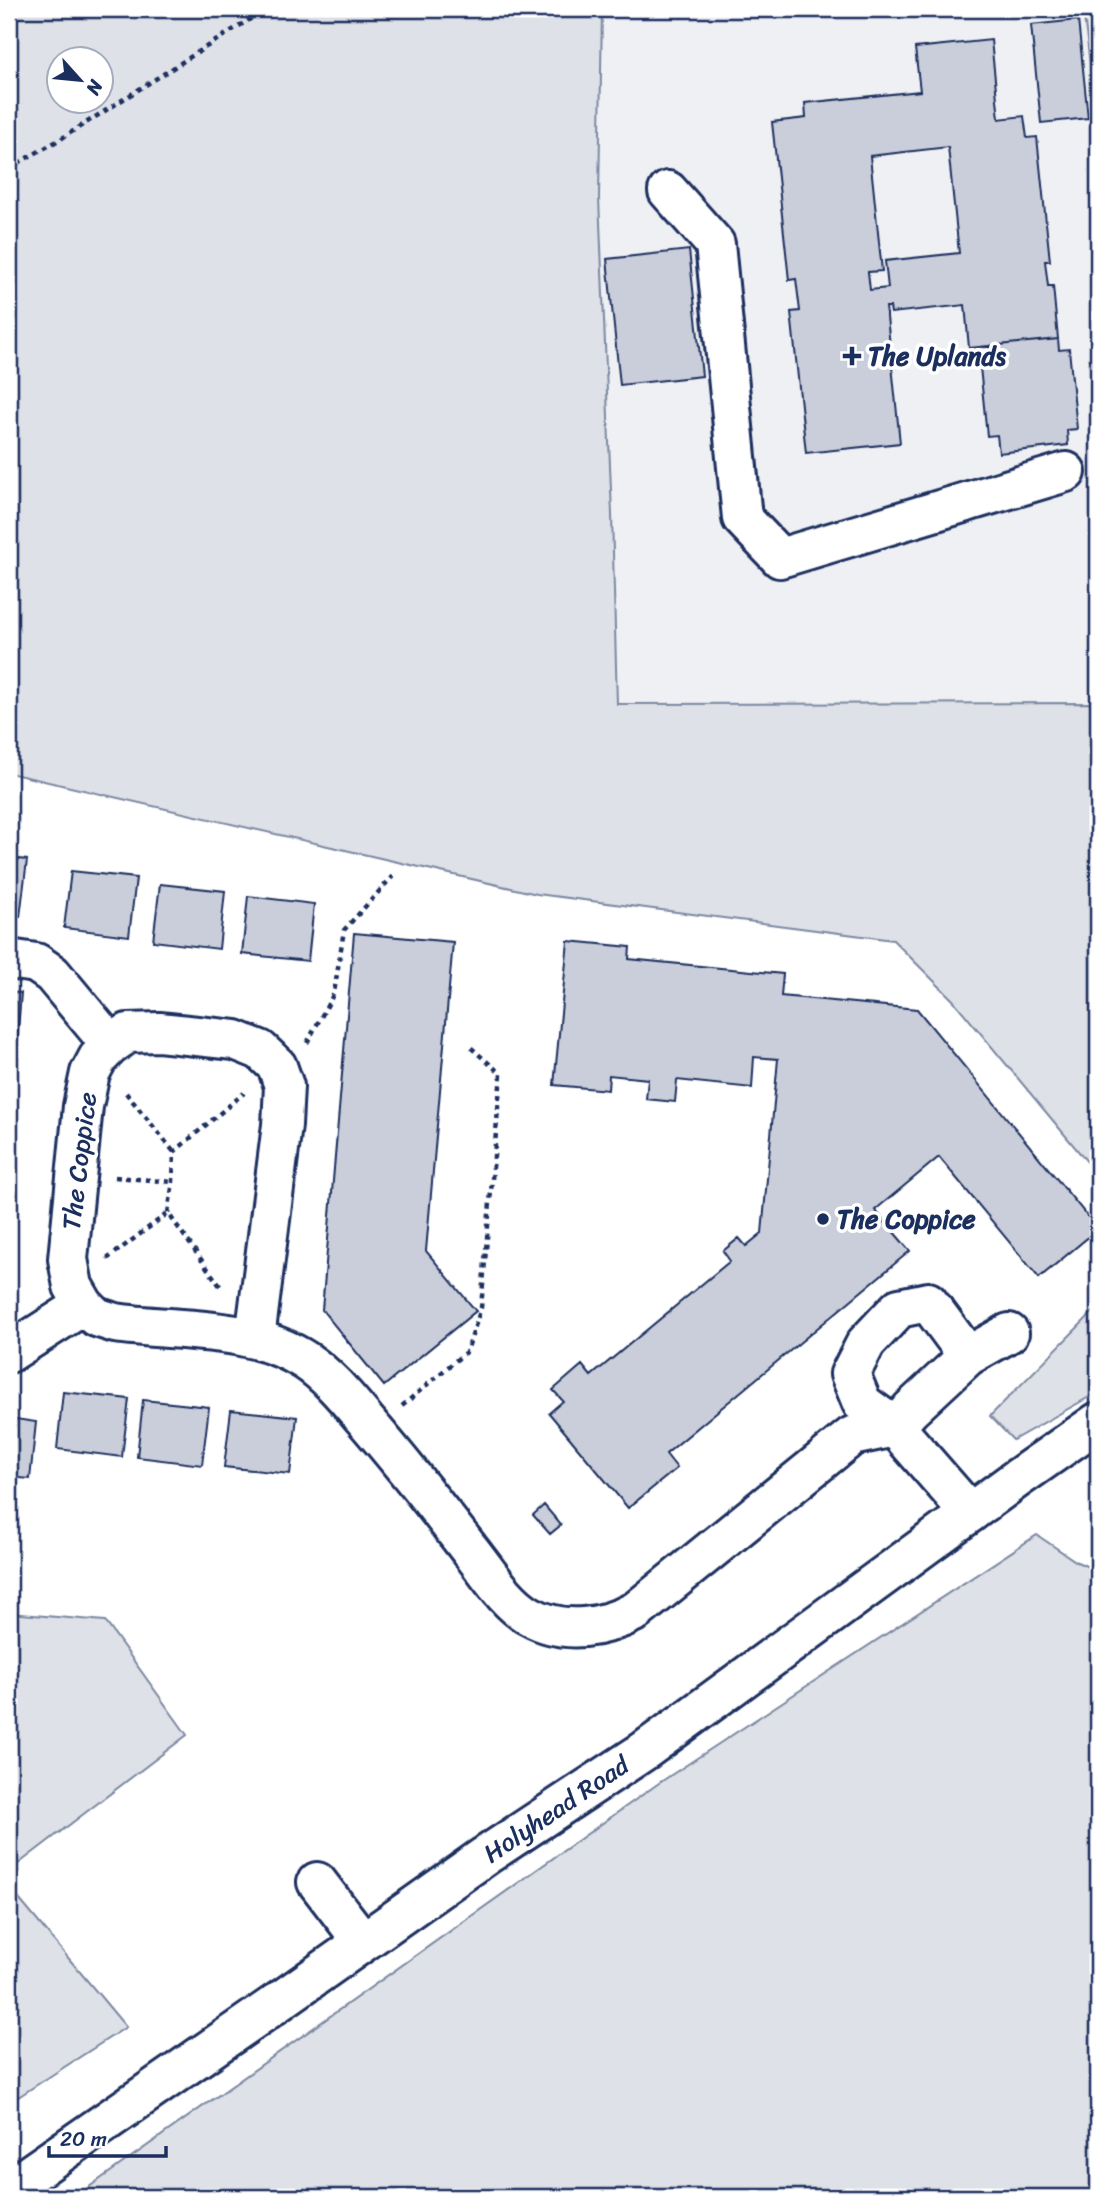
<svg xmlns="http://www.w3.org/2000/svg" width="1107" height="2206" viewBox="0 0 1107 2206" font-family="Sriracha,sans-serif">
  <rect width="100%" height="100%" fill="#fff"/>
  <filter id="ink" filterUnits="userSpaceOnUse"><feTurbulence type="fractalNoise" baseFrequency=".0143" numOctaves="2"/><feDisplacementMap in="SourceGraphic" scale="14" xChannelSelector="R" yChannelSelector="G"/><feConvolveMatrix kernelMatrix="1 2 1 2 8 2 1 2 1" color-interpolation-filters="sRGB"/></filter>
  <g filter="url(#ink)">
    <path fill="#eff0f4" d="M 602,9 L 1083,9 L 1098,126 L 1098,703 L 617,704 L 612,514 L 599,198 Z"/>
    <path fill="#dee1e7" stroke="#7c88a2" stroke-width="2" fill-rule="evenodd" d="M 9,9 L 602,9 L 599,198 L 612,514 L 617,704 L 1098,703 L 1098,1175 L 953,1000 L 893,940 L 537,894 L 9,773 ZM 60,60 L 102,60 L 102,102 L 60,102 Z
      M 1083,9 L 1098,9 L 1098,126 Z
      M 1098,1307 L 1098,1392 L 1013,1440 L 990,1416 Z
      M 1037,1535 L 1077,1562 L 1098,1571 L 1098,2197 L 75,2197 L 659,1783 Z
      M 9,1613 L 105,1621 L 187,1735 L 9,1871 Z
      M 9,1887 L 126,2027 L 9,2103 Z"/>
    <path fill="#caceda" stroke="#1b2f5e" stroke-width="2" fill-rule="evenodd" d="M 1078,20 L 1088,118 L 1041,123 L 1031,25 Z
      M 991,40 L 999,119 L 1024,116 L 1027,138 L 1037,137 L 1050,261 L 1045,261 L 1048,286 L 1053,286 L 1058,339 L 969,348 L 965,305 L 891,313 L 890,307 L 886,307 L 900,443 L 806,453 L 791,312 L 800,311 L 796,279 L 789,280 L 772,122 L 806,118 L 805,103 L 920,91 L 915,48 ZM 948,147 L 959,253 L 885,261 L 888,288 L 870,290 L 868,272 L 882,271 L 870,156 Z
      M 689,250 L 702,376 L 620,385 L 607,259 Z
      M 1058,339 L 1059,350 L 1069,349 L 1077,429 L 1067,430 L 1068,445 L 999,453 L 997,435 L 987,436 L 979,357 L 990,356 L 989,346 Z
      M 9,858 L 27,860 L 20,917 L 9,916 Z
      M 71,871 L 136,878 L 129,936 L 64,928 Z
      M 160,884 L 225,891 L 219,949 L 153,941 Z
      M 248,896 L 314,904 L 308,961 L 242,954 Z
      M 354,933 L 453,942 L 426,1251 L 476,1311 L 384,1386 L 322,1310 Z
      M 568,941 L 630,947 L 629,959 L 783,974 L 781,996 L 917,1009 L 1098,1229 L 1039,1278 L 939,1157 L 875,1210 L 910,1251 L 666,1454 L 677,1468 L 628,1508 L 549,1413 L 563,1401 L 553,1390 L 582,1365 L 591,1376 L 730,1261 L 723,1251 L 739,1238 L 746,1246 L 762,1233 L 778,1059 L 754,1057 L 752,1088 L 677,1080 L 675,1102 L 646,1099 L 648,1079 L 609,1075 L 608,1090 L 554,1085 Z
      M 9,992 L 21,993 L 15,1068 L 9,1068 Z
      M 63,1392 L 129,1399 L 122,1457 L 57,1449 Z
      M 143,1400 L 209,1407 L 202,1465 L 137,1457 Z
      M 231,1410 L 297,1417 L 290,1474 L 224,1467 Z
      M 9,1418 L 36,1422 L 30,1479 L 9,1477 Z
      M 544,1505 L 561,1525 L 550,1534 L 533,1515 Z"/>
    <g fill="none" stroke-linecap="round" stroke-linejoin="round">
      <defs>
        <path id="minor" d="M 668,191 L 715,244 L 742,518 L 780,558 L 1066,472
          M 9,959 L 36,963 L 52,974 L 111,1045
          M 255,1338 L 282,1125 L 284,1086 L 277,1066 L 260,1050 L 235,1040 L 159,1032 L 128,1033 L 111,1045 L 98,1058 L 90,1073 L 83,1106 L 68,1259 L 73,1286 L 84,1305 L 96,1317 L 115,1323 C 177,1332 252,1325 306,1361 C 329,1376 348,1400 366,1421 C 402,1463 436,1506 469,1549 C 486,1570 506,1603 530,1616 C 564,1635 604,1628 636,1611 L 852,1436 L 895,1427
          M 9,1353 L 84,1305
          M 895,1427 L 862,1403 L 850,1374 L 866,1343 L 899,1308 L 928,1302 L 968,1356
          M 970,1513 L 895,1427 L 911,1409 L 968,1356 L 1009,1333
          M 317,1882 L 363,1942"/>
        <path id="major" d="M 9,2189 L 287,1996 L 485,1856 L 644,1751 L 1015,1480 L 1098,1422"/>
      </defs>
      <use href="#minor" stroke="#1b2f5e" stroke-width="44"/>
      <use href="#major" stroke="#1b2f5e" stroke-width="44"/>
      <path stroke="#1b2f5e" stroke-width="4.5" stroke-dasharray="5 5" stroke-linecap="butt" d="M 9,168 L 59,140 L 266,9
        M 307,1043 L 334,993 L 344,930 L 393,876
        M 126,1093 L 174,1152
        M 115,1177 L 173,1182
        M 107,1259 L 168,1213
        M 220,1286 L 168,1213 L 173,1182 L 174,1152 L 244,1093
        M 402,1406 L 467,1351 L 481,1308 L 501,1074 L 468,1045"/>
      <use href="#minor" stroke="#fff" stroke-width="38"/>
      <use href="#major" stroke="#fff" stroke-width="38"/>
    </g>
  </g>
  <g fill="#1b2f5e" stroke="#fff" stroke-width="2.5">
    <path d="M848.5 345.5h7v7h7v7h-7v7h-7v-7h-7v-7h7z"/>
    <circle cx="823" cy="1219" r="7"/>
  </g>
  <g text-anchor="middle" stroke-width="7" stroke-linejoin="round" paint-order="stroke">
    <g font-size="26" font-weight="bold" fill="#1b2f5e" stroke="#fff" text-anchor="start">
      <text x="868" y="365">The Uplands</text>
      <text x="837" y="1228">The Coppice</text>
    </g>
    <g font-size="26" fill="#1b2f5e" stroke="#fff">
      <text transform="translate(79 1161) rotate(-83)" y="9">The Coppice</text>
      <text transform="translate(556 1809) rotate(-34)" y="9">Holyhead Road</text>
    </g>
  </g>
  <rect width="1107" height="2206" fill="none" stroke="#fff" stroke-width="35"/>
  <rect x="18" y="18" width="1072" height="2171" fill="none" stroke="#1b2f5e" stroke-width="2.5" filter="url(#ink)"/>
  <g transform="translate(80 80) rotate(117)"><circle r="33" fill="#ffffff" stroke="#a4acbf" stroke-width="2"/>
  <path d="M0-5L12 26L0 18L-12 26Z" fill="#1b2f5e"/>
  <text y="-10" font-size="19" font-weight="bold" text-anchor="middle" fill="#1b2f5e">N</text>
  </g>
  <path d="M49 2146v10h117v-10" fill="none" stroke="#1b2f5e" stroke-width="3.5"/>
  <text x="60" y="2146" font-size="21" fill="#1b2f5e" stroke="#ffffff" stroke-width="5" paint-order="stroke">20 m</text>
</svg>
